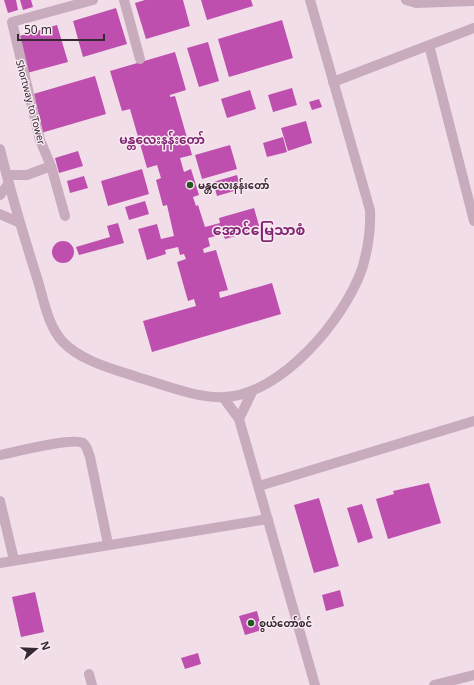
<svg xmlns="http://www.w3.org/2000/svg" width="474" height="685" viewBox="0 0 474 685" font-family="'Noto Sans','Noto Sans Myanmar',sans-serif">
  <rect width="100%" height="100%" fill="#f1dee9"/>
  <path fill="#be4fae" d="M 4,0 L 16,0 L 18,10 L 8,13 Z
    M 20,0 L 31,0 L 33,7 L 23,10 Z
    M 145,0 L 183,0 L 190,26 L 146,39 L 135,3 Z
    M 201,0 L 251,0 L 253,6 L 207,20 Z
    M 116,8 L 127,44 L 83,57 L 73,21 Z
    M 282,20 L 293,58 L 229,77 L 218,39 Z
    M 57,25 L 68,62 L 27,73 L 16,37 Z
    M 208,42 L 219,81 L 199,87 L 187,48 Z
    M 175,52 L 186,90 L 170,95 L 170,97 L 175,96 L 192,155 L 180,158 L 184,172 L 191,169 L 199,195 L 193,197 L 196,206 L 198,205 L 205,227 L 220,223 L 219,218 L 254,208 L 260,229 L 225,239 L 223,234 L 208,238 L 210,246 L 203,249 L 204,253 L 216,250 L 228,290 L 219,292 L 220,298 L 272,283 L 281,314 L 152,352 L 143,321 L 196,306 L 194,299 L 188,301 L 177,262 L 186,259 L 184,254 L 180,255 L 178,247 L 165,250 L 166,254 L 147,260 L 138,229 L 157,224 L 161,239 L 174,236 L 167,205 L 163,206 L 156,180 L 161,178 L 157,165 L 147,168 L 130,109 L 122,111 L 110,71 Z
    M 95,76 L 106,114 L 41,133 L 30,95 Z
    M 292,88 L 297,105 L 273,112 L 268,95 Z
    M 250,90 L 256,109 L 227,118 L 221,99 Z
    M 319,99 L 322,107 L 312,110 L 309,102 Z
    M 306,121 L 312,143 L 288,151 L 281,128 Z
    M 283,137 L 287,152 L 267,157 L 263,143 Z
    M 230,145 L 237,169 L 202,179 L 195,155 Z
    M 78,151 L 83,166 L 59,173 L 55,158 Z
    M 142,169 L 149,194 L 108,206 L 101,181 Z
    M 237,175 L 241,189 L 217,196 L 213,182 Z
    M 84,176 L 88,188 L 70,193 L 67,181 Z
    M 145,201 L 149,214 L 129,220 L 125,207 Z
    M 118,223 L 124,243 L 79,255 L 76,247 L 110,237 L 107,226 Z
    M52 252a11 11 0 1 1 22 0a11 11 0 1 1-22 0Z
    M 429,483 L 441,523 L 388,539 L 376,499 L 394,494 L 393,491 Z
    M 319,498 L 339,566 L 314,573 L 294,505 Z
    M 362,504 L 373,538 L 358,543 L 347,508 Z
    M 340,590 L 344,606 L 326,611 L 322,595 Z
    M 35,592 L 44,632 L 21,637 L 12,597 Z
    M 257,611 L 262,630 L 245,635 L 239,616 Z
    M 198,653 L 201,664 L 185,669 L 181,658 Z"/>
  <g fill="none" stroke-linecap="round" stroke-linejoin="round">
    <path stroke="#c9abbe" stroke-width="10" d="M 124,0 L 140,59
      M 406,0 L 416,3 L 474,1
      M 429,45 L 474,221
      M 333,82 L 474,28
      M 0,149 C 11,194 24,237 38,281 C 44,301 48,326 63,342 C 81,361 113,369 137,377 C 161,384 199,399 224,397 C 281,395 344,320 362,269 C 368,249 371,230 370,210 L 310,0
      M 7,175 L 27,175 L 51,166
      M 0,195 L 9,183
      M 0,214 L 20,223
      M 65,216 L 51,166 L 40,140 L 12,22 L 93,0
      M 223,397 L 239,419 L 315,685
      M 239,419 L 252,392
      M 0,455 C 15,452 72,437 83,443 C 87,446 88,452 90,457 L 108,544
      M 259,486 L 474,421
      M 0,501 L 14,560
      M 0,563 L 268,519
      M 89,674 L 92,685
      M 434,685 L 474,675"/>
  </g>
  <g fill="#235621" stroke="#f9eaf2" stroke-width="1.5">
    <circle cx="190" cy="185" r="4"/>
    <circle cx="251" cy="623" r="4"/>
  </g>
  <g text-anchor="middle" stroke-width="3" stroke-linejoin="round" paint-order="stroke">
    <g font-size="10" fill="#372934" stroke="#f9eaf2">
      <text transform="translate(31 102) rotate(75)" y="4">Shortway to Tower</text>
    </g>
    <g font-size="10" font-weight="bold" fill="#372934" stroke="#f9eaf2" text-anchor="start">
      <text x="198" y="189">မန္တလေးနန်းတော်</text>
      <text x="259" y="627">စွယ်တော်စင်</text>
    </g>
    <g font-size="12" font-weight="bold" fill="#812774" stroke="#f9eaf2">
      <text x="162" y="144">မန္တလေးနန်းတော်</text>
    </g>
    <g font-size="14" font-weight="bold" fill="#812774" stroke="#f9eaf2">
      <text x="259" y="235">အောင်မြေသာစံ</text>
    </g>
  </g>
  <g transform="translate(36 649) rotate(71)" stroke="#f9eaf2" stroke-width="3" paint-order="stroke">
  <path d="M0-3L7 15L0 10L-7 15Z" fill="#372934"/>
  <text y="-6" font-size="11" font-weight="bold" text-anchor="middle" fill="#372934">N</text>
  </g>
  <path d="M18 34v6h86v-6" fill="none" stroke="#372934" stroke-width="2"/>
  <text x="24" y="34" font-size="12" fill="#372934" stroke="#f9eaf2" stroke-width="3" paint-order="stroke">50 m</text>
</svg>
